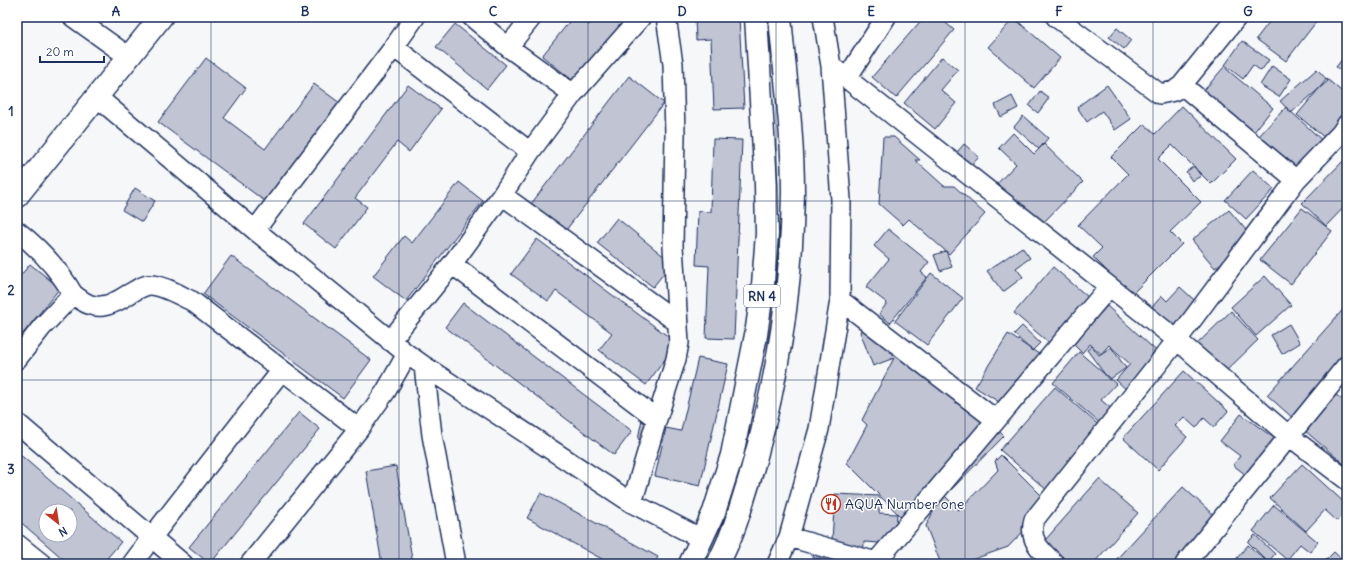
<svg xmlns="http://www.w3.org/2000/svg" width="1364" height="581" viewBox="0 0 1364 581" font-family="Delius,sans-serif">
  <rect width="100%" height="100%" fill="#f6f7f9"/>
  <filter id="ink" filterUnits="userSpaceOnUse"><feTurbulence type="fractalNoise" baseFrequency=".025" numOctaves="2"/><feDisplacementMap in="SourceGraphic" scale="8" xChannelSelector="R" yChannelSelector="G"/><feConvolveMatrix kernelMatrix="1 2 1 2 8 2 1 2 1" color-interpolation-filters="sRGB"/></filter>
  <g filter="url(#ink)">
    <path fill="#c0c4d3" stroke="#1b2f5e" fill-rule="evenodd" d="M 487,17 L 498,17 L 494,23 Z
      M 573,17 L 579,17 L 589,25 L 595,17 L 629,17 L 576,83 L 542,56 Z
      M 695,17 L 739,17 L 744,108 L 714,109 L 711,39 L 696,40 Z
      M 924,17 L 939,17 L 954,30 L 896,98 L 872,77 Z
      M 1273,17 L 1320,17 L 1286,61 L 1256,39 Z
      M 1014,18 L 1060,58 L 1034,88 L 988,47 Z
      M 455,24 L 506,65 L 487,89 L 436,47 Z
      M 1117,28 L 1131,40 L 1124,49 L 1109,37 Z
      M 1242,41 L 1269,60 L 1261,71 L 1253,65 L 1243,79 L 1225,65 Z
      M 1347,53 L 1347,75 L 1336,67 Z
      M 942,57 L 958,70 L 941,90 L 956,103 L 935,129 L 904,103 Z
      M 206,58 L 246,88 L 224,118 L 265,149 L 314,84 L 344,106 L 270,205 L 158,122 Z
      M 1272,66 L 1291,79 L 1279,97 L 1260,85 Z
      M 1224,67 L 1273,108 L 1250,137 L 1200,95 Z
      M 1317,69 L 1328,81 L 1291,113 L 1280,101 Z
      M 629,76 L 664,103 L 566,230 L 531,204 Z
      M 1327,79 L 1347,96 L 1347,115 L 1331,143 L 1297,115 Z
      M 408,85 L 441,109 L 409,152 L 397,142 L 355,198 L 367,207 L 336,249 L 304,224 Z
      M 1107,85 L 1131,119 L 1115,130 L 1102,111 L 1087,122 L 1077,107 Z
      M 1040,91 L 1049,98 L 1038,113 L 1029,106 Z
      M 1012,96 L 1018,108 L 1001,117 L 995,105 Z
      M 1182,106 L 1236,159 L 1211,184 L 1172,145 L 1158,159 L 1201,202 L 1170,232 L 1182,244 L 1131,295 L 1093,257 L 1102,248 L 1078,225 L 1128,174 L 1111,157 L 1144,124 L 1155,134 Z
      M 1286,107 L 1326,144 L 1295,169 L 1259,136 Z
      M 1023,116 L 1048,138 L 1039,149 L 1014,127 Z
      M 1013,133 L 1034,154 L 1044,144 L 1083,182 L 1040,226 L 993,188 L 1016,164 L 999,148 Z
      M 883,137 L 894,137 L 920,160 L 915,160 L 944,186 L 954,186 L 985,214 L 949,254 L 909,219 L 903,225 L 879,204 Z
      M 713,139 L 742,140 L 734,339 L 706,338 L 709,266 L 696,265 L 698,211 L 711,212 Z
      M 964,144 L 979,157 L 968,169 L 953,157 Z
      M 1347,157 L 1347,204 L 1326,226 L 1302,203 Z
      M 1194,166 L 1201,176 L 1192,181 L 1186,172 Z
      M 1253,170 L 1274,189 L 1246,219 L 1225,200 Z
      M 459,182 L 483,201 L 406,301 L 373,276 L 404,236 L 412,243 Z
      M 135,188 L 155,201 L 142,222 L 122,210 Z
      M 1302,208 L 1332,231 L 1291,284 L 1260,260 Z
      M 1229,210 L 1257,243 L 1225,260 L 1215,268 L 1192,240 Z
      M 617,218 L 672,263 L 653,287 L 597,243 Z
      M 888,229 L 929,262 L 921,272 L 927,277 L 890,323 L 879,314 L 887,303 L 866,287 L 889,259 L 874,246 Z
      M 537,239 L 677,343 L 646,385 L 599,350 L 612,333 L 556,291 L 548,301 L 511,274 Z
      M 1022,247 L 1030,258 L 1016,268 L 1023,277 L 1003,292 L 987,271 Z
      M 946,251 L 952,267 L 940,271 L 934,255 Z
      M 231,256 L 371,360 L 343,398 L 203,294 Z
      M 30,264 L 60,288 L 17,341 L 17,280 Z
      M 1053,267 L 1095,303 L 1055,348 L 1014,313 Z
      M 931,273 L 963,298 L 927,345 L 895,321 Z
      M 1265,276 L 1291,305 L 1256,336 L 1231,307 Z
      M 1180,287 L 1203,308 L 1178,335 L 1150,309 L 1162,296 L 1167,301 Z
      M 463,303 L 632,431 L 614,455 L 445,327 Z
      M 1347,305 L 1347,363 L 1295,420 L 1267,395 Z
      M 1107,306 L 1163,357 L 1130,393 L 1116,380 L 1130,364 L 1109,345 L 1101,354 L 1090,344 L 1082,353 L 1073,344 Z
      M 1231,311 L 1258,340 L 1223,374 L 1195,346 Z
      M 864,323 L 989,422 L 1004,436 L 945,496 L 959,510 L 998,470 L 995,461 L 1001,455 L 1050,504 L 1008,547 L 960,564 L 941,564 L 926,526 L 938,502 L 903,519 L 847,463 L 867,425 L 862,420 L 894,358 L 873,366 L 860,332 Z
      M 1289,324 L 1300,343 L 1282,354 L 1271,335 Z
      M 1022,326 L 1040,343 L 1032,351 L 1014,334 Z
      M 1008,334 L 1048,360 L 1015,412 L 975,387 Z
      M 1092,346 L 1099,355 L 1111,347 L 1126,368 L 1109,380 L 1087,350 Z
      M 1079,352 L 1116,384 L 1101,400 L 1114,411 L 1102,425 L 1053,383 Z
      M 698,358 L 728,364 L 700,486 L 655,476 L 666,428 L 681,431 Z
      M 1184,371 L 1228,411 L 1214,427 L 1204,418 L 1196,428 L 1184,417 L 1175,426 L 1187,437 L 1158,470 L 1123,438 Z
      M 1055,387 L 1102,428 L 1048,491 L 1000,450 Z
      M 1335,394 L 1344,401 L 1347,397 L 1347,461 L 1344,464 L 1304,430 Z
      M 299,412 L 320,429 L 210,564 L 189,547 Z
      M 1241,414 L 1278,441 L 1250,478 L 1233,465 L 1240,456 L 1220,441 Z
      M 642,419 L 652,422 L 647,441 L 638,439 Z
      M 17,452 L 121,542 L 102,564 L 69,564 L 17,519 ZM 46,511 L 70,511 L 70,535 L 46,535 Z
      M 1302,464 L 1347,505 L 1347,511 L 1337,521 L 1325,510 L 1306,531 L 1270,498 Z
      M 396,466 L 413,564 L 382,564 L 366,471 Z
      M 1099,479 L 1138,513 L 1093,564 L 1058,564 L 1039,547 Z
      M 1183,487 L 1225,525 L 1190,564 L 1112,564 Z
      M 541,493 L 658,557 L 654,564 L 611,564 L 527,518 Z
      M 835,494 L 880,496 L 879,513 L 897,514 L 895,544 L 864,542 L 863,561 L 813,558 L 814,539 L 832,540 Z
      M 1274,505 L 1318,542 L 1310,552 L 1300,544 L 1287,560 L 1253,531 Z
      M 1255,535 L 1275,554 L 1268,562 L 1248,542 Z
      M 1248,545 L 1270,564 L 1232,564 Z
      M 1334,552 L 1347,564 L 1322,564 Z"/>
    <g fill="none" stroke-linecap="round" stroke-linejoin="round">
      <defs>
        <path id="street" d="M 73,17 L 129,57
          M 472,17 L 508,47 L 573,94
          M 666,17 L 673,64 L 675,134 L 673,246 L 679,343 L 676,359 L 657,419 L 632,503 L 702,539
          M 1056,17 L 1160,94 L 1174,91 L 1182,85 L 1237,17
          M 394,47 L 530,152
          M 508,47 L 532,17
          M 831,66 L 1177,340 L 1289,436 L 1347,480
          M 847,78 L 886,17
          M 1182,85 L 1296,180
          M 97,97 L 255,230 L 407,354 L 424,366 L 632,503
          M 502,195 L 677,322
          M 255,230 L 394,47 L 415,17
          M 17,231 C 39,248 59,270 73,294
          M 452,264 L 657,419
          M 840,300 L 996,420
          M 390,341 L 452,264 L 502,195 L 530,152 L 573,94 L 641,17
          M 17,359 L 42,327 L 73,294 C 79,299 87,305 95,306 C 106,308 120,300 129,294 C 135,291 141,286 149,285 C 161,284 181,296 192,301 L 359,429
          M 424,366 L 432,435 L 456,564
          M 17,423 L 183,564
          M 789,537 L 876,562 L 1109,287
          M 17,544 L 42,564
          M 132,564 L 152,537 L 282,370
          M 250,564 L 359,429 L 386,391 L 407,354
          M 777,564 L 789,537 L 819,429 L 840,300 L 841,200 L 831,66 L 823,17
          M 1055,564 C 1041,551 1028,540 1034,520 L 1177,340 L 1296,180 L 1341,133 L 1347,124
          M 1185,564 L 1347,365"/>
        <path id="secondary" d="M 17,196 L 161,17"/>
        <path id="highway" d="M 690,564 L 714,512 L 732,455 L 756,335 L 763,285 L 767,234 L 766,184 L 756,17
          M 718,564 C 725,549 732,535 737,519 C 772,414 792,303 793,192 C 793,134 785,75 780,17"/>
      </defs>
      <use href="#street" stroke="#1b2f5e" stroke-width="22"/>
      <use href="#secondary" stroke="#1b2f5e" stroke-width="25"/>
      <use href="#highway" stroke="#1b2f5e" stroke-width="25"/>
      <use href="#street" stroke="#fff" stroke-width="19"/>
      <use href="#secondary" stroke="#fff" stroke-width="22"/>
      <use href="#highway" stroke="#fff" stroke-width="22"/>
    </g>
  </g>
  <path fill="none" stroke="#1b2f5e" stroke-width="1" stroke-opacity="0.55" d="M 211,17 L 211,564M 399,17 L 399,564M 588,17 L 588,564M 776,17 L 776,564M 965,17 L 965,564M 1153,17 L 1153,564M 17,201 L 1347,201M 17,380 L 1347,380"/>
  <defs>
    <symbol id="restaurant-ring" viewBox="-11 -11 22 22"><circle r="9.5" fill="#fff" stroke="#c8321e" stroke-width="1.5"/><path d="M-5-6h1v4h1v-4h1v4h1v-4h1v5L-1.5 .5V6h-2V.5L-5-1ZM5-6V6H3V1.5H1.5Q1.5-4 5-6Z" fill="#c8321e"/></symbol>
  </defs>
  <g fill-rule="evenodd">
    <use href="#restaurant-ring" x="820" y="493" width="22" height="22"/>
  </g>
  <g text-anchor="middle" stroke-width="3" stroke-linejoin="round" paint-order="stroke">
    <rect fill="#fff" stroke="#5f6d8e" stroke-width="1" x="744" y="285" width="36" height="22" rx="3"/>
    <g font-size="13" font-weight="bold" fill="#1b2f5e">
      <text x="762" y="301">RN 4</text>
    </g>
    <g font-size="14" fill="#1b2f5e" stroke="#fff" text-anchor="start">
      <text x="845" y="509">AQUA Number one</text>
    </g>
  </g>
  <rect width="1364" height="581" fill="none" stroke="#fff" stroke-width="44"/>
  <g transform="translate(58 523) rotate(150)"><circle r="19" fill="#ffffff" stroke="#a4acbf"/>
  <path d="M0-3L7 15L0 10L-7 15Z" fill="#c8321e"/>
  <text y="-6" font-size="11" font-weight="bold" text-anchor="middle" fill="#1b2f5e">N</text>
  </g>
  <path d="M40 56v6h64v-6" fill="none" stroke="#1b2f5e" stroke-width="2"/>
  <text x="46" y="56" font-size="12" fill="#1b2f5e" stroke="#ffffff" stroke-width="3" paint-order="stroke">20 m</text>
  <rect x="22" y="22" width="1320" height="537" fill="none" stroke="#1b2f5e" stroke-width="1.5"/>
  <g font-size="13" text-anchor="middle" font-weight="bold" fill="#1b2f5e">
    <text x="116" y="16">A</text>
    <text x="305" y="16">B</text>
    <text x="493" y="16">C</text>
    <text x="682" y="16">D</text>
    <text x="871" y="16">E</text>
    <text x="1059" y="16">F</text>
    <text x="1248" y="16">G</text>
    <text x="11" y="116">1</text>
    <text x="11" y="295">2</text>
    <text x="11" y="474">3</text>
  </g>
</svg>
